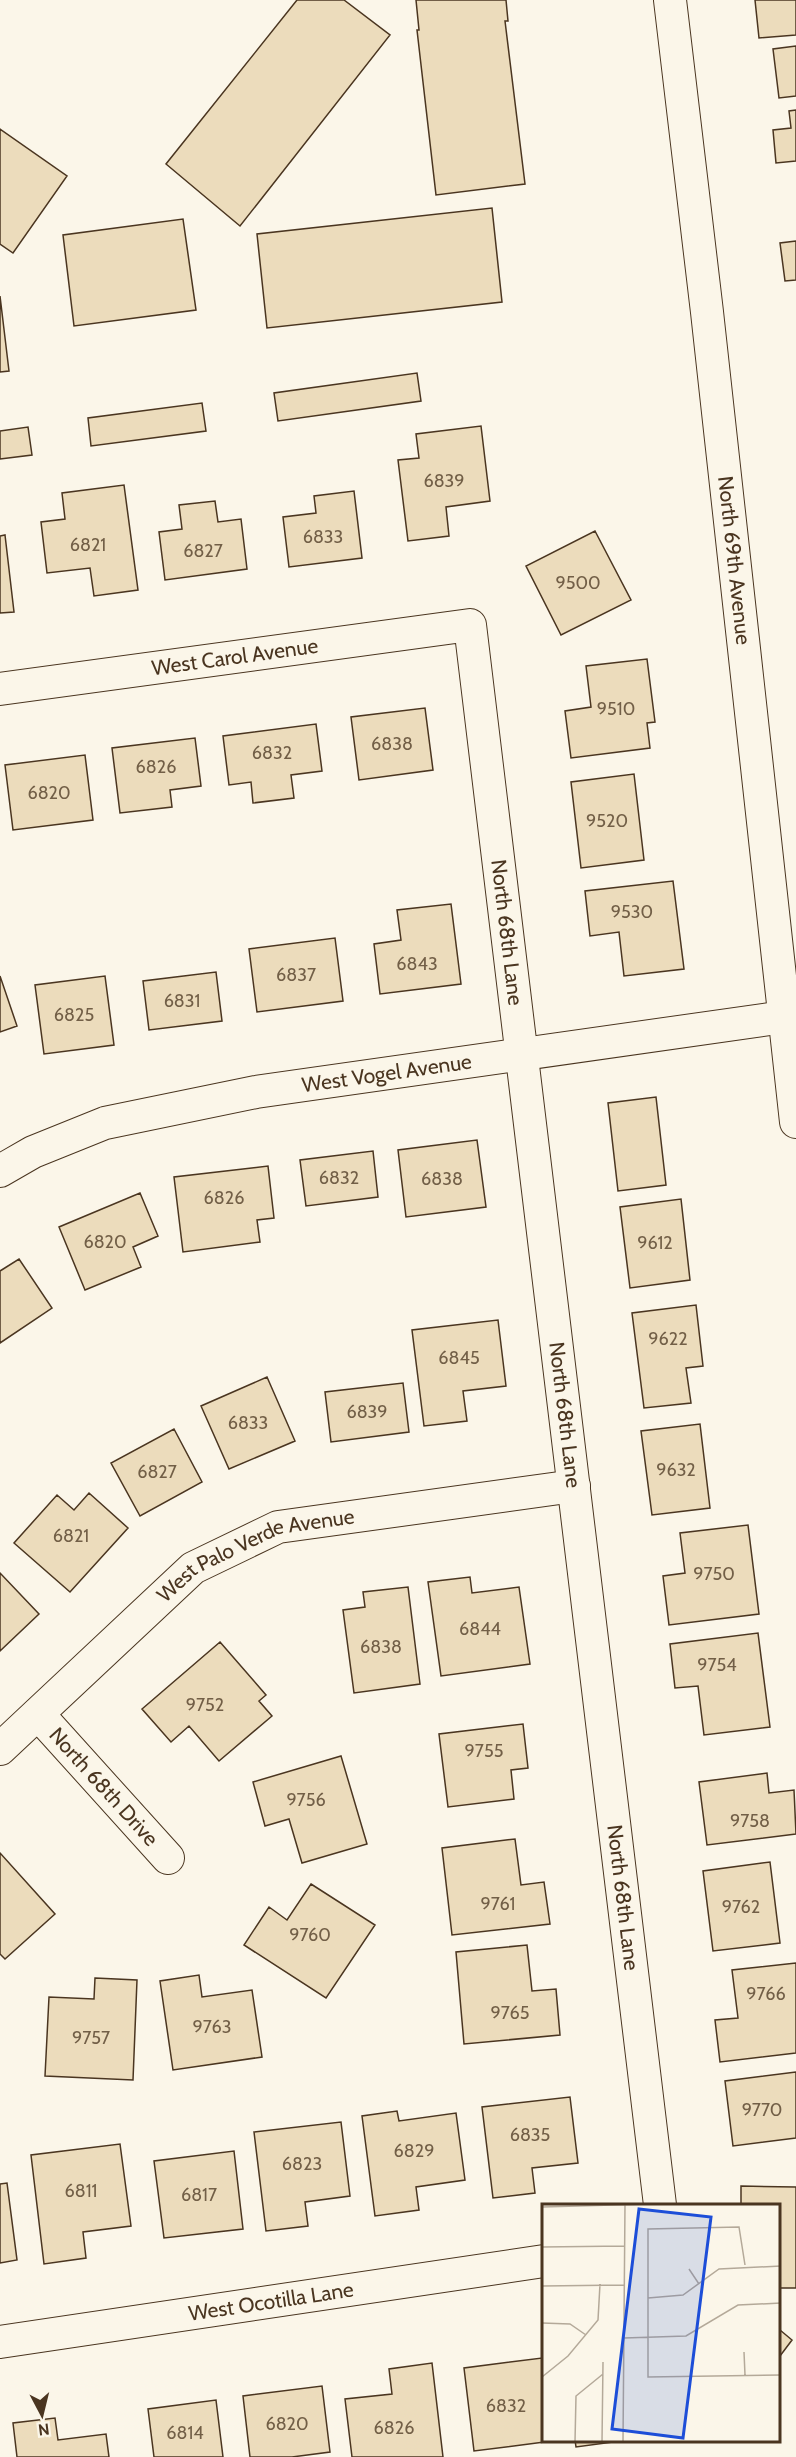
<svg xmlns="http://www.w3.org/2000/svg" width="796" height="2457" viewBox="0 0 796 2457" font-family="Cabin,sans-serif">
  <rect width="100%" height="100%" fill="#fbf6e9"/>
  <path fill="#ecdcbc" stroke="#4a3520" stroke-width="1.5" d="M 297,0 L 344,0 L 390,35 L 240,226 L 166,164 Z
    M 416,0 L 506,0 L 508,21 L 505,21 L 525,184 L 436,195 L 417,30 L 419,30 Z
    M 755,0 L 796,0 L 796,35 L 759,38 Z
    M 796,46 L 796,96 L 779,98 L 773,49 Z
    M 796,110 L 796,161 L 776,163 L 773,130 L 791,128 L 789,111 Z
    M 0,129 L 67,176 L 13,253 L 0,244 Z
    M 492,208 L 502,302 L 267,328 L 257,234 Z
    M 183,219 L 196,310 L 74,326 L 63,235 Z
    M 796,241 L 796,280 L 785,281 L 780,243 Z
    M 0,296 L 9,371 L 0,372 Z
    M 417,373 L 421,401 L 278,421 L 274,393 Z
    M 202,403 L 206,431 L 91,446 L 88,418 Z
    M 481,426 L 490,501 L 446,507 L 449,536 L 408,541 L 398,460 L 419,458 L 416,434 Z
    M 28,427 L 32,455 L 0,459 L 0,431 Z
    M 124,485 L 138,590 L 94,596 L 90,568 L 47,573 L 41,522 L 65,519 L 62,493 Z
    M 354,491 L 362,558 L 289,567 L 283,517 L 316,513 L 314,496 Z
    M 215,501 L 218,522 L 241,519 L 247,569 L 165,580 L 159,532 L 182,529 L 179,505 Z
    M 595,531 L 631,600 L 561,635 L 526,566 Z
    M 5,535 L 14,612 L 0,613 L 0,536 Z
    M 647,659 L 655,722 L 647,723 L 650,748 L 571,758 L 565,711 L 591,707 L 586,666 Z
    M 425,708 L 433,770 L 359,780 L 351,717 Z
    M 316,724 L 322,771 L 291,775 L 294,798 L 253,803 L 251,782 L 229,785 L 223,736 Z
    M 195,738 L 201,786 L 170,790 L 172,807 L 120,813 L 112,748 Z
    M 85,755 L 93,820 L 13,830 L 5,765 Z
    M 634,774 L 644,860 L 581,868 L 571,782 Z
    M 673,881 L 684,969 L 624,976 L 619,932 L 590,936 L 585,891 Z
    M 451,904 L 461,984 L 380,994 L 374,944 L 401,940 L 397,910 Z
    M 335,938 L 343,1001 L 257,1012 L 249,949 Z
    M 216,972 L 222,1021 L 149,1030 L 143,981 Z
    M 0,976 L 17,1026 L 0,1032 Z
    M 105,976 L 114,1045 L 44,1054 L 35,985 Z
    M 656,1097 L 666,1185 L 618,1191 L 608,1103 Z
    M 477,1140 L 486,1207 L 406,1217 L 398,1150 Z
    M 373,1151 L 378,1197 L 306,1206 L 300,1160 Z
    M 268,1166 L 274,1218 L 257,1220 L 260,1242 L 183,1252 L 174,1177 Z
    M 140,1193 L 158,1236 L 133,1247 L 141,1267 L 85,1290 L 59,1227 Z
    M 681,1199 L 690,1280 L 630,1288 L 620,1207 Z
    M 19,1259 L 52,1308 L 0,1343 L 0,1271 Z
    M 696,1305 L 703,1366 L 686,1368 L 691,1403 L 644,1408 L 632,1313 Z
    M 498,1320 L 506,1386 L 463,1391 L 467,1421 L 424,1426 L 412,1330 Z
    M 267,1377 L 295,1441 L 229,1469 L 201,1406 Z
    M 403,1383 L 409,1432 L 331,1442 L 325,1392 Z
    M 700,1424 L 710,1508 L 652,1515 L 641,1431 Z
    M 174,1429 L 202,1482 L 140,1516 L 111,1463 Z
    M 89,1493 L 128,1528 L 70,1592 L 14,1543 L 57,1495 L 74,1510 Z
    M 748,1525 L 759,1614 L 669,1625 L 663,1576 L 685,1573 L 680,1533 Z
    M 0,1573 L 39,1614 L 0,1651 Z
    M 470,1577 L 472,1593 L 519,1587 L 530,1664 L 441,1676 L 428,1582 Z
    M 408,1587 L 420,1684 L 354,1693 L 343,1610 L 365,1607 L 363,1592 Z
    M 758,1633 L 770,1727 L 704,1735 L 698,1686 L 675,1688 L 670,1644 Z
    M 220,1642 L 266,1695 L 259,1701 L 272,1716 L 219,1761 L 189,1726 L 171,1742 L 142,1709 Z
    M 523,1724 L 528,1768 L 511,1770 L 514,1799 L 448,1807 L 439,1734 Z
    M 341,1756 L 367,1844 L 302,1863 L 289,1819 L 265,1826 L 253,1782 Z
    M 767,1773 L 769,1793 L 794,1790 L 796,1834 L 707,1845 L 699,1782 Z
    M 515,1839 L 521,1885 L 544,1882 L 550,1924 L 452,1935 L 442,1848 Z
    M 0,1853 L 55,1914 L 5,1959 L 0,1954 Z
    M 770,1862 L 780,1943 L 713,1951 L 703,1871 Z
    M 311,1884 L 375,1925 L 326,1998 L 244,1945 L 269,1907 L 287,1920 Z
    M 527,1945 L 532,1991 L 556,1989 L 560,2035 L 464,2044 L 456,1952 Z
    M 796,1963 L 796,2053 L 720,2062 L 715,2020 L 738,2018 L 732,1970 Z
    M 199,1975 L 202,1997 L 252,1990 L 262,2057 L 173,2070 L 160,1981 Z
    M 95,1978 L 137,1980 L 133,2080 L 45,2076 L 49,1997 L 94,1999 Z
    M 796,2072 L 796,2138 L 733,2146 L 725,2081 Z
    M 570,2097 L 578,2163 L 532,2168 L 535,2193 L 493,2198 L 482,2107 Z
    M 397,2111 L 399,2121 L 456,2113 L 465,2180 L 416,2187 L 419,2210 L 375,2216 L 362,2116 Z
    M 341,2122 L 350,2196 L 305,2202 L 308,2226 L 266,2231 L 254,2132 Z
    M 120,2144 L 131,2226 L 83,2232 L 86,2258 L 44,2264 L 31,2155 Z
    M 234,2151 L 243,2229 L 164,2238 L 154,2161 Z
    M 7,2183 L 17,2260 L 0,2263 L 0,2184 Z
    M 741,2186 L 796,2187 L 796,2288 L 780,2288 L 780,2205 L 741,2205 Z
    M 780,2330 L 792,2340 L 780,2356 Z
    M 542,2358 L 544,2440 L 552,2441 L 474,2451 L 464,2368 Z
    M 432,2363 L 443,2457 L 352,2457 L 345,2399 L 392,2394 L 389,2369 Z
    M 322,2386 L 330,2452 L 292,2457 L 250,2457 L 243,2396 Z
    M 216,2400 L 223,2457 L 154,2457 L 148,2409 Z
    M 55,2418 L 58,2440 L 106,2434 L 109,2457 L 17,2457 L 13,2423 Z
    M 575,2440 L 628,2440 L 576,2447 Z"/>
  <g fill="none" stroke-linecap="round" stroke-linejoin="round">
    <defs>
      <g id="minor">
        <path id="s1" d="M 670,0 L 707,312 L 796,1122"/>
        <path id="s2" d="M 0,689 L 470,625 L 660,2205"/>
        <path id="s3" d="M 0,1171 L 33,1152 L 105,1123 L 256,1092 L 784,1017"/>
        <path id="s4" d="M 38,1714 L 168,1858"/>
        <path id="s5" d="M 0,1749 L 193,1568 L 278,1527 L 574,1486"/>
        <path id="s6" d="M 0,2342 L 544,2261"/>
      </g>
    </defs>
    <use href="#minor" stroke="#4a3520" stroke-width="34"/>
    <use href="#minor" stroke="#fbf6e9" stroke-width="32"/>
  </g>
  <g text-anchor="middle" stroke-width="4.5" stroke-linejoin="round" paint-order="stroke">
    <g font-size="18" fill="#725f47">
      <text x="444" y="487">6839</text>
      <text x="323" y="543">6833</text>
      <text x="88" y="551">6821</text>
      <text x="203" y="557">6827</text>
      <text x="578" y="589">9500</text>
      <text x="616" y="715">9510</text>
      <text x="392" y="750">6838</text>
      <text x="272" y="759">6832</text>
      <text x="156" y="773">6826</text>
      <text x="49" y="799">6820</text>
      <text x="607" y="827">9520</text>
      <text x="632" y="918">9530</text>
      <text x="417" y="970">6843</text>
      <text x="296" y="981">6837</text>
      <text x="182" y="1007">6831</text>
      <text x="74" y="1021">6825</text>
      <text x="339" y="1184">6832</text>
      <text x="442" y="1185">6838</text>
      <text x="224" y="1204">6826</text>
      <text x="105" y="1248">6820</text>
      <text x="655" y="1249">9612</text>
      <text x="668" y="1345">9622</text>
      <text x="459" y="1364">6845</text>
      <text x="367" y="1418">6839</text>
      <text x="248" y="1429">6833</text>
      <text x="676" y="1476">9632</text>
      <text x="157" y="1478">6827</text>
      <text x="71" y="1542">6821</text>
      <text x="714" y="1580">9750</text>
      <text x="480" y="1635">6844</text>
      <text x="381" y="1653">6838</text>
      <text x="717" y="1671">9754</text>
      <text x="205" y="1711">9752</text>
      <text x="484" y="1757">9755</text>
      <text x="306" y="1806">9756</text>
      <text x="750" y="1827">9758</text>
      <text x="498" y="1910">9761</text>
      <text x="741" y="1913">9762</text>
      <text x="310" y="1941">9760</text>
      <text x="766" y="2000">9766</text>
      <text x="510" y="2019">9765</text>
      <text x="212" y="2033">9763</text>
      <text x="91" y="2044">9757</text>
      <text x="762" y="2116">9770</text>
      <text x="530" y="2141">6835</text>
      <text x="414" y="2157">6829</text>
      <text x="302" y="2170">6823</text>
      <text x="81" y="2197">6811</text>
      <text x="199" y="2201">6817</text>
      <text x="506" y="2412">6832</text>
      <text x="287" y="2430">6820</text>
      <text x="394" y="2434">6826</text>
      <text x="185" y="2439">6814</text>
    </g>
    <g font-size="21" fill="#4a3520" stroke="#fbf6e9">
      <text dy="7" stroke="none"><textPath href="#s1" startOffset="564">North 69th Avenue</textPath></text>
      <text dy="7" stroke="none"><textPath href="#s2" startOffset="237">West Carol Avenue</textPath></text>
      <text dy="7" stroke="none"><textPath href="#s2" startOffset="784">North 68th Lane</textPath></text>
      <text dy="7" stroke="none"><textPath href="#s3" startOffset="402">West Vogel Avenue</textPath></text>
      <text dy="7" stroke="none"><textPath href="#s2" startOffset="1270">North 68th Lane</textPath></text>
      <text dy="7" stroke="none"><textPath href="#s5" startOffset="328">West Palo Verde Avenue</textPath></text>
      <text dy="7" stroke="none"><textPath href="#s4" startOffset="98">North 68th Drive</textPath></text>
      <text dy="7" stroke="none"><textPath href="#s2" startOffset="1756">North 68th Lane</textPath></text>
      <text dy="7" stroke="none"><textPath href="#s6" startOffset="274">West Ocotilla Lane</textPath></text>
    </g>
  </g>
  <g transform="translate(542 2204)">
    <rect width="238" height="238" fill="#fbf6e9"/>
    <path fill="none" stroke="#b4a999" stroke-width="1.5" d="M 0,3 L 107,0M 0,43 L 83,42M 203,61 L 197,23 L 106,25 L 106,173 L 239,171M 147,65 L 157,80M 0,82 L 83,81M 106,94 L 141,91 L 177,65 L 239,62M 0,119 L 28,120 L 44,131M 82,134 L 144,132 L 196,101 L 239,99M 202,148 L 203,171M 0,173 L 26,152 L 56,116 L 58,80M 33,238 L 34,192 L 61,170M 60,238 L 61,158M 81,238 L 83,0"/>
    <path fill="#1d4ed8" fill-opacity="0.15" stroke="#1d4ed8" stroke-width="3" d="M 97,5 L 169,13 L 141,234 L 70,225 Z"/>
    <rect width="238" height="238" fill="none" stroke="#4a3520" stroke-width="3"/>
  </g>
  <g transform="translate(42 2415) rotate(173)" stroke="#fbf6e9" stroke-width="4.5" paint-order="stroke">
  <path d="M0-4.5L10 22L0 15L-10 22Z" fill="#4a3520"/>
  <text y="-9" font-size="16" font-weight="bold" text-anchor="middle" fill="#4a3520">N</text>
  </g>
</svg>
